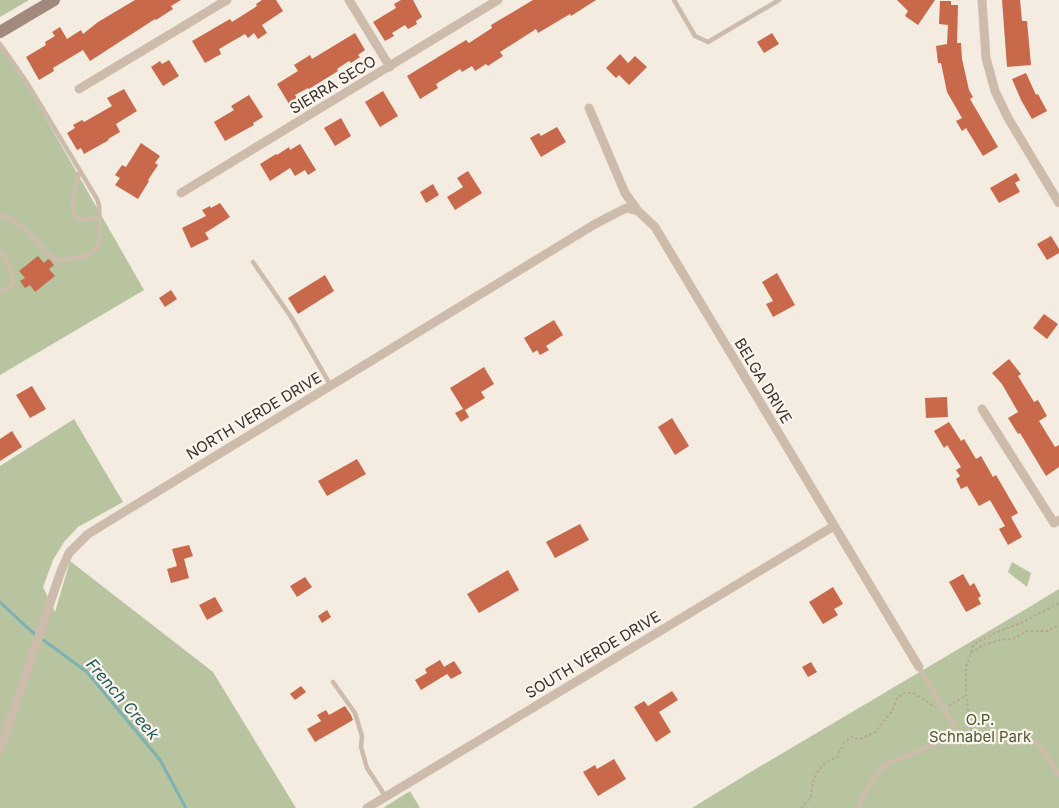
<svg xmlns="http://www.w3.org/2000/svg" width="1059" height="808" viewBox="0 0 1059 808" font-family="Inter,sans-serif">
  <rect width="100%" height="100%" fill="#f4ebe1"/>
  <path fill="#b8c4a0" d="M 0,0 L 29,0 L 0,17 Z
    M 0,46 L 5,47 L 144,290 L 0,375 Z
    M 74,419 L 123,502 L 78,527 L 64,542 L 53,560 L 43,587 L 55,612 L 70,561 L 213,672 L 296,808 L 0,808 L 0,466 Z
    M 1012,562 L 1031,573 L 1027,587 L 1008,572 Z
    M 1059,589 L 1059,808 L 692,808 L 749,773 L 1021,612 Z
    M 410,791 L 420,808 L 383,808 Z"/>
  <g fill="none" stroke-linecap="round" stroke-linejoin="round">
    <path stroke="#7fb0b2" stroke-width="3" d="M 0,602 L 31,631 L 87,672 L 160,760 L 186,808"/>
  </g>
  <path fill="#c8694b" d="M 135,0 L 181,0 L 171,6 L 173,9 L 156,20 L 155,19 L 90,61 L 83,50 L 53,68 L 54,71 L 39,80 L 26,57 L 46,45 L 45,42 L 55,36 L 52,32 L 60,27 L 67,39 L 81,30 L 83,34 L 98,22 Z
    M 262,0 L 276,0 L 283,11 L 262,25 L 267,33 L 258,39 L 254,33 L 248,38 L 245,34 L 219,49 L 221,54 L 205,63 L 192,41 L 230,19 L 232,22 L 257,6 L 256,4 Z
    M 401,0 L 413,0 L 422,17 L 416,21 L 417,24 L 408,29 L 405,25 L 392,33 L 394,36 L 385,41 L 373,22 L 396,8 L 394,4 Z
    M 533,0 L 596,0 L 571,16 L 570,14 L 538,33 L 536,29 L 500,52 L 503,56 L 488,66 L 486,64 L 475,71 L 472,66 L 462,72 L 460,69 L 436,84 L 438,88 L 420,99 L 407,76 L 466,40 L 469,43 L 492,28 L 491,25 Z
    M 897,0 L 935,0 L 918,25 L 905,16 L 908,11 Z
    M 1002,0 L 1020,0 L 1022,21 L 1027,21 L 1031,65 L 1007,67 Z
    M 940,1 L 951,1 L 951,5 L 958,5 L 957,43 L 961,43 L 962,59 L 969,90 L 973,97 L 970,99 L 998,147 L 983,156 L 966,128 L 962,131 L 956,121 L 962,118 L 947,92 L 941,63 L 938,63 L 936,46 L 947,44 L 948,25 L 939,24 Z
    M 355,33 L 365,50 L 358,55 L 360,57 L 351,63 L 349,61 L 337,69 L 338,71 L 309,89 L 308,88 L 295,95 L 297,98 L 289,104 L 277,84 L 298,71 L 294,65 L 310,55 L 312,59 Z
    M 772,33 L 779,44 L 764,53 L 757,42 Z
    M 620,54 L 628,63 L 635,56 L 647,67 L 629,85 L 619,75 L 616,78 L 606,68 Z
    M 169,60 L 179,76 L 163,86 L 151,67 L 160,61 L 162,64 Z
    M 1026,73 L 1036,95 L 1038,94 L 1047,111 L 1032,119 L 1021,100 L 1012,79 Z
    M 124,89 L 137,111 L 116,124 L 120,132 L 108,139 L 109,140 L 84,154 L 81,148 L 77,150 L 67,133 L 75,128 L 73,125 L 82,120 L 84,122 L 112,106 L 107,98 Z
    M 383,91 L 398,116 L 380,127 L 365,102 Z
    M 249,95 L 263,117 L 253,123 L 254,125 L 225,141 L 214,122 L 234,110 L 231,106 Z
    M 341,118 L 351,136 L 335,146 L 324,128 Z
    M 557,127 L 566,142 L 541,157 L 530,138 L 539,133 L 541,136 Z
    M 141,143 L 160,156 L 155,163 L 158,165 L 148,180 L 149,181 L 138,199 L 115,185 L 120,178 L 115,175 L 122,165 L 126,167 Z
    M 300,144 L 316,170 L 308,175 L 305,170 L 295,176 L 290,168 L 270,181 L 260,164 L 276,154 L 277,155 L 289,147 L 290,150 Z
    M 468,171 L 482,193 L 455,210 L 447,197 L 463,187 L 457,178 Z
    M 1016,173 L 1020,180 L 1015,183 L 1020,192 L 999,203 L 990,188 Z
    M 433,184 L 439,195 L 426,203 L 420,192 Z
    M 220,203 L 230,217 L 205,233 L 209,239 L 191,248 L 182,228 L 206,216 L 202,210 L 210,206 L 211,208 Z
    M 1051,236 L 1059,249 L 1059,253 L 1047,260 L 1037,244 Z
    M 38,256 L 44,263 L 48,259 L 50,260 L 54,265 L 49,269 L 55,276 L 35,292 L 30,285 L 25,288 L 20,281 L 25,278 L 19,271 Z
    M 777,273 L 795,305 L 773,317 L 766,304 L 773,301 L 762,282 Z
    M 325,275 L 334,291 L 298,314 L 288,298 Z
    M 171,290 L 177,299 L 165,307 L 159,298 Z
    M 1044,314 L 1058,324 L 1047,339 L 1033,328 Z
    M 554,320 L 563,335 L 546,346 L 549,350 L 540,355 L 537,350 L 533,353 L 524,338 Z
    M 1009,359 L 1021,374 L 1018,376 L 1034,402 L 1038,400 L 1047,416 L 1039,421 L 1055,447 L 1059,445 L 1059,467 L 1046,476 L 1020,433 L 1018,434 L 1008,418 L 1018,412 L 1002,384 L 992,373 Z
    M 484,367 L 494,384 L 481,392 L 485,398 L 465,410 L 469,417 L 461,422 L 455,413 L 463,409 L 450,388 Z
    M 32,386 L 46,409 L 30,418 L 16,395 Z
    M 947,397 L 948,417 L 926,418 L 925,398 Z
    M 672,418 L 689,446 L 675,455 L 658,427 Z
    M 949,422 L 961,441 L 964,439 L 976,459 L 981,456 L 993,477 L 996,475 L 1018,513 L 1011,517 L 1022,537 L 1008,545 L 999,529 L 1005,526 L 990,500 L 979,506 L 967,486 L 961,489 L 956,479 L 960,476 L 956,470 L 961,467 L 947,445 L 944,448 L 934,431 Z
    M 12,431 L 22,447 L 0,461 L 0,439 Z
    M 357,459 L 366,474 L 327,496 L 318,481 Z
    M 580,524 L 589,540 L 555,558 L 546,542 Z
    M 189,545 L 193,556 L 184,559 L 189,578 L 171,583 L 167,569 L 177,566 L 172,549 Z
    M 508,570 L 519,590 L 479,613 L 467,594 Z
    M 963,574 L 970,586 L 974,583 L 981,596 L 978,598 L 981,604 L 966,612 L 949,582 Z
    M 305,577 L 312,587 L 297,597 L 290,586 Z
    M 833,587 L 843,604 L 834,609 L 838,615 L 823,624 L 809,602 Z
    M 215,597 L 223,611 L 207,620 L 199,605 Z
    M 327,610 L 331,617 L 322,623 L 318,616 Z
    M 440,660 L 444,667 L 454,661 L 462,673 L 451,679 L 447,674 L 421,690 L 415,680 L 427,673 L 425,669 Z
    M 811,662 L 817,672 L 808,677 L 802,667 Z
    M 301,686 L 306,692 L 295,700 L 290,694 Z
    M 672,691 L 678,700 L 659,712 L 671,732 L 656,742 L 634,707 L 644,701 L 648,706 Z
    M 345,706 L 351,715 L 353,720 L 315,742 L 307,729 L 321,721 L 317,715 L 326,710 L 329,715 Z
    M 614,759 L 626,779 L 598,796 L 583,772 L 595,765 L 597,769 Z"/>
  <g fill="none" stroke-linecap="round" stroke-linejoin="round">
    <path stroke="#b9a596" stroke-width="2" stroke-dasharray="2.5 2.5" stroke-linecap="butt" d="M 971,653 L 983,645 L 1000,640 L 1013,639 L 1027,631 L 1048,631 L 1054,627 L 1059,627
      M 949,706 L 966,695
      M 971,731 L 966,695 L 966,667 L 974,644 L 995,633 L 1021,623 L 1059,603
      M 801,808 L 807,801 L 811,797 C 812,785 815,770 826,763 C 829,760 834,759 837,757 L 844,743 L 851,737 L 860,739 L 875,732 L 892,711 L 897,698 L 905,693 L 913,693 L 935,707"/>
    <path stroke="#cdbbac" stroke-width="4.5" d="M 674,0 L 695,36 L 708,42 L 779,0
      M 0,44 L 26,81 L 97,199 L 99,205 L 100,240 L 96,249 L 89,255 L 59,261 L 50,256 L 27,231 L 12,220 L 0,215
      M 80,171 C 76,181 66,215 80,219 C 85,221 94,218 99,218
      M 0,252 C 7,262 14,272 12,285 L 8,289 L 2,292 L 0,291
      M 253,262 L 291,317 L 331,386
      M 919,667 L 953,724 L 959,738
      M 333,682 L 355,713 L 362,736 L 361,747 L 367,768 L 386,797
      M 857,808 L 876,774 L 886,764 L 940,742 L 959,738 L 997,736 L 1021,737 L 1032,740 L 1040,746 L 1059,775"/>
    <path stroke="#cdbbac" stroke-width="9" d="M 349,0 L 390,67
      M 982,0 L 986,58 L 995,91 L 1008,118 L 1059,203
      M 79,89 L 227,0
      M 589,108 L 625,193 L 638,211 L 655,227 L 919,667
      M 181,193 L 498,0
      M 982,409 L 1054,523 L 1059,520
      M 0,750 L 61,571 L 69,553 L 88,534 L 595,224 L 626,208 L 638,211
      M 367,808 L 834,526"/>
    <path stroke="#a18a7d" stroke-width="12" d="M 0,32 L 54,0"/>
  </g>
  <g text-anchor="middle" stroke-width="4.5" stroke-linejoin="round" paint-order="stroke">
    <g font-size="15" fill="#3b302b" stroke="#fbf5ee">
      <text transform="translate(333 85) rotate(-31)" y="5">SIERRA SECO</text>
      <text transform="translate(763 381) rotate(59)" y="5">BELGA DRIVE</text>
      <text transform="translate(254 416) rotate(-31)" y="5">NORTH VERDE DRIVE</text>
      <text transform="translate(593 655) rotate(-31)" y="5">SOUTH VERDE DRIVE</text>
    </g>
    <g font-size="15" fill="#4a5a2e" stroke="#fbf5ee">
      <text x="980" y="725">O.P.<tspan x="980" dy="17">Schnabel Park</tspan></text>
    </g>
    <g font-size="16" font-style="italic" fill="#1f5a5e" stroke="#fbf5ee">
      <text transform="translate(123 699) rotate(49)" y="6">French Creek</text>
    </g>
  </g>
</svg>
